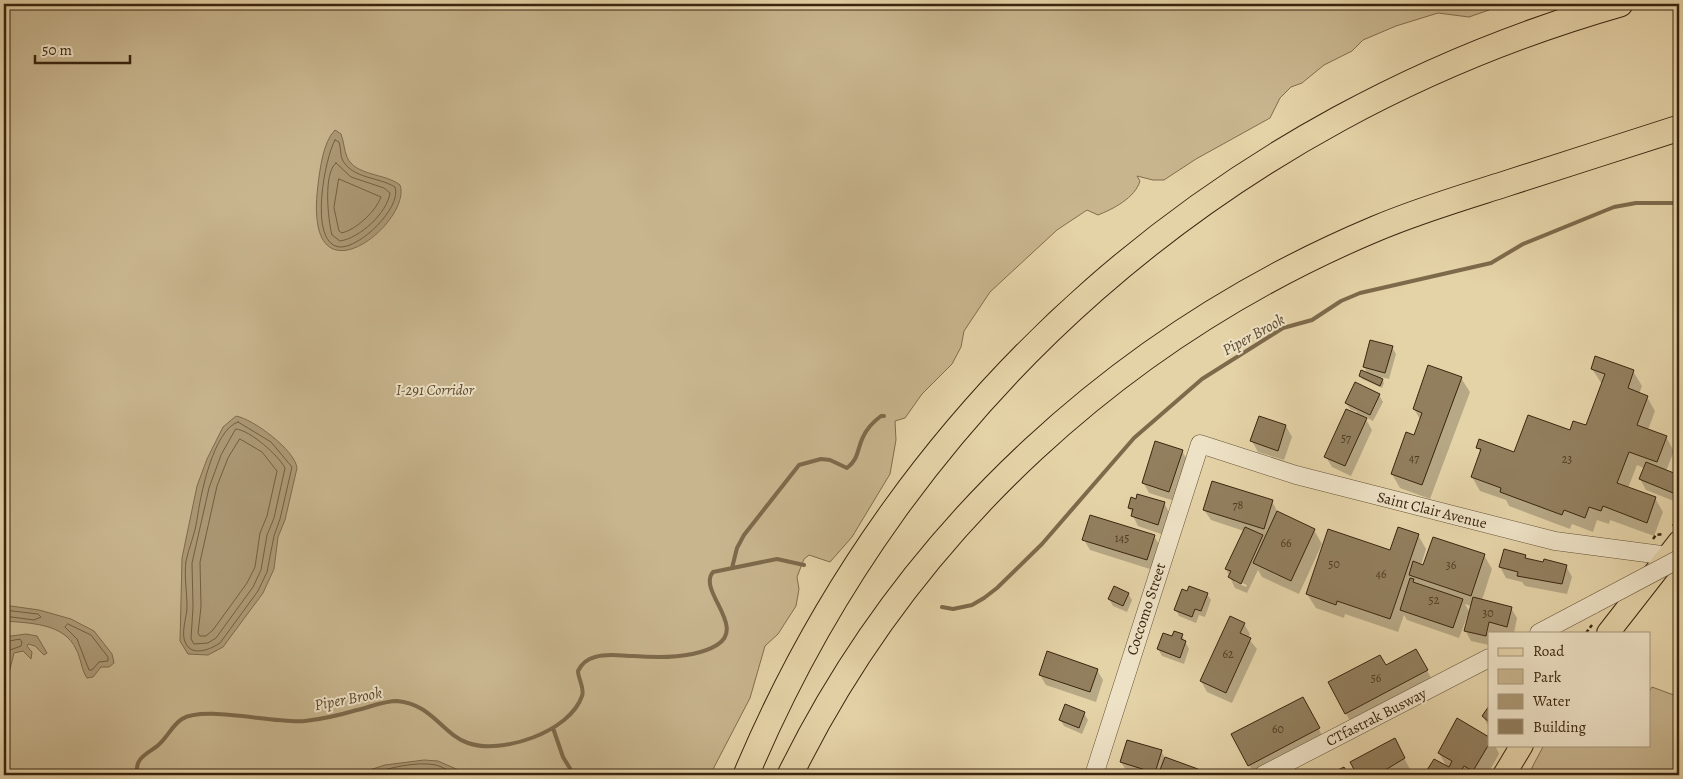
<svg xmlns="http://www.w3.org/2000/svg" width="1683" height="779" viewBox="0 0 1683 779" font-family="Alegreya,serif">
  <rect width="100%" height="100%" fill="#e5d3a8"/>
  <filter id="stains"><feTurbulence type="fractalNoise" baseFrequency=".004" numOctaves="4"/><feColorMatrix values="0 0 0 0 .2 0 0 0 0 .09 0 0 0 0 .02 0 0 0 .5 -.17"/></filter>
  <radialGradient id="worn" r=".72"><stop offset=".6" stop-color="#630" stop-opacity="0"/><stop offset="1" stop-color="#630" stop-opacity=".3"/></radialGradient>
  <path fill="#c8b58e" stroke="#806d4e" d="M 4,4 L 1506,4 L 1469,17 L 1438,13 L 1396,26 L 1363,40 L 1352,51 L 1324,65 L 1302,83 L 1291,87 L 1280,98 L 1270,118 L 1196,159 L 1164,180 L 1153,180 L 1137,176 L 1140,181 C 1135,198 1113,209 1098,215 L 1087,210 L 1057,230 L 990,292 L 964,331 L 961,347 L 952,364 L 922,394 L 905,418 L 895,421 L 896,440 L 890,474 L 852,537 L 830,562 L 809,555 L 804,559 L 797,577 L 799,589 L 796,606 L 778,634 L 765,646 L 750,698 L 710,775 L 4,775 Z
    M 1652,687 L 1679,697 L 1679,775 L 1528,775 L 1544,745 L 1649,745 L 1649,692 Z"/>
  <path fill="#ab9874" stroke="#7d6a4b" d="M 335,130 L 341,134 C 344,142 344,150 347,157 C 355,176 385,173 400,185 C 413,222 302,312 318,185 C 320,169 323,142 335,130 Z
    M 236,416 C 253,419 295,450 297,468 L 285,520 L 278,537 L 274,569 L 263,593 L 223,647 L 208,655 L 188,654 L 180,641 L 182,558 L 197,486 L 207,459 L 223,427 Z
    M 4,605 L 39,610 L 71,619 L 94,631 L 112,654 L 114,663 L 109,667 L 101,667 L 93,677 L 87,678 C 81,669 81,658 76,649 C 64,623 29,623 4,621 Z
    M 26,634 L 37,636 L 47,653 L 44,655 L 35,646 L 28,644 L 27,646 L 32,652 L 31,659 L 23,651 L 14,653 L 9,673 L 7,691 L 4,694 L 4,637 Z
    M 424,760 L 438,761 L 470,775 L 354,775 L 385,765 Z"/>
  <path fill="#0003" fill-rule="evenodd" d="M 1392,347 L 1396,354 L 1389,379 L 1381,377 L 1384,383 L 1382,388 L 1362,379 L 1360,376 L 1368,374 L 1364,367 Z
    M 1592,369 L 1633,371 L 1642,386 L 1639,394 L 1647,397 L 1655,411 L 1648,430 L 1666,437 L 1674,451 L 1666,471 L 1679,476 L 1679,503 L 1646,490 L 1640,479 L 1644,468 L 1637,465 L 1628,488 L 1655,498 L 1663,512 L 1654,536 L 1610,520 L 1609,524 L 1597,520 L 1593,532 L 1572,524 L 1570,529 L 1509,506 L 1506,500 L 1480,491 L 1472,477 L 1481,453 L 1478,448 L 1515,454 L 1587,427 L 1602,384 Z
    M 1461,378 L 1470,392 L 1430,499 L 1400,488 L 1392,474 L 1415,436 L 1421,421 L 1414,409 Z
    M 1379,395 L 1383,402 L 1373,421 L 1364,416 L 1372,430 L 1351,476 L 1332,467 L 1326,457 L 1357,412 L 1350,409 L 1346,403 Z
    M 1286,426 L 1292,437 L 1284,460 L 1258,452 L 1252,441 Z
    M 1182,451 L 1188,461 L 1175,501 L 1149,493 L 1143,482 Z
    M 1272,501 L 1278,513 L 1314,530 L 1322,544 L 1299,594 L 1262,577 L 1258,570 L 1247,593 L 1235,588 L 1226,569 L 1244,531 L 1211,520 L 1204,510 ZM 1235,580 L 1247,585 L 1246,587 L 1235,582 Z
    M 1164,503 L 1170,514 L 1164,535 L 1138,526 L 1129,508 Z
    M 1418,535 L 1426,549 L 1421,565 L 1424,566 L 1484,555 L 1492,569 L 1482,600 L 1511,608 L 1517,618 L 1514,633 L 1489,633 L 1489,645 L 1471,641 L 1465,630 L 1469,614 L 1468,614 L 1459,638 L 1407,620 L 1404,615 L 1398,632 L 1345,614 L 1344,618 L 1316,608 L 1307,594 ZM 1465,604 L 1471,606 L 1470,613 Z
    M 1154,536 L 1160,546 L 1153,570 L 1090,550 L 1084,540 Z
    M 1525,556 L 1528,560 L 1566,566 L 1572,577 L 1567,594 L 1525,586 L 1522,582 L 1506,578 L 1500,567 Z
    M 1128,593 L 1132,600 L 1127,612 L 1113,606 L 1109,599 Z
    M 1207,594 L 1211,600 L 1205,617 L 1199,615 L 1196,623 L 1179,616 L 1176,610 Z
    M 1244,624 L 1250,634 L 1248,638 L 1257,649 L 1232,703 L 1207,692 L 1201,681 Z
    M 1182,635 L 1189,649 L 1184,664 L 1162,656 L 1158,649 L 1173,638 Z
    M 1424,665 L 1435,685 L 1354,728 L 1329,683 L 1386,667 Z
    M 1097,670 L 1103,680 L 1096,702 L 1046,685 L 1040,675 Z
    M 1489,708 L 1489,727 L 1483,716 Z
    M 1310,712 L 1326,743 L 1255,775 L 1249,765 Z
    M 1084,713 L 1088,720 L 1082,734 L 1064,726 L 1060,720 Z
    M 1458,720 L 1489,738 L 1489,745 L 1495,745 L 1499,754 L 1487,775 L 1426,775 L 1434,760 L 1448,769 L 1439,753 Z
    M 1394,740 L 1410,769 L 1401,775 L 1359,775 L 1352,763 Z
    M 1161,751 L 1165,758 L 1197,770 L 1200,775 L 1136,775 L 1127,772 L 1121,762 Z"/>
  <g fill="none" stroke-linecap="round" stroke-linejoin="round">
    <path stroke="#725e41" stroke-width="1" d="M 335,140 L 339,142 C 341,148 340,156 343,161 C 354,179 379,177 395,187 C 402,208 359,249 339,247 C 308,243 325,157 335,140 Z
      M 336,163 L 351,177 L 384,188 L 390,193 C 387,213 360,238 340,241 L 332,235 C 328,220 323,173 336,163 Z
      M 339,179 L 381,197 C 376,211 357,229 342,233 L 339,231 L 334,208 Z
      M 238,422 L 271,442 L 292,467 L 280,519 L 274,536 L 267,572 L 258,591 L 220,643 C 211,649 193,657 186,644 C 180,634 187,617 187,607 C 187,591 184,576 186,561 C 189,547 195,534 197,520 C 200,497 213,430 238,422 Z
      M 236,429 C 250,430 279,456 285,468 L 274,518 L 267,535 L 261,570 L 253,587 L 216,638 L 208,643 L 194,644 L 191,639 L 193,607 L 192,563 L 209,488 L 221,455 Z
      M 240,439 L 262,452 L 277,471 L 267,516 L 260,533 L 255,567 L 247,583 L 213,630 L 206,636 L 200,636 L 198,633 L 201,607 L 200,562 L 217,486 L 228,458 Z
      M 4,610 L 38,614 L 41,617 L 34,620 L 4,616
      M 68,624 L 91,635 L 108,657 L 108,661 L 99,662 L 92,670 L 89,670 L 77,639 L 65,627 Z
      M 4,642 L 20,639 L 22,642 L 21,646 L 10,650 L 4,671
      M 369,775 C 387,768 416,761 436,765 C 443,767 451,772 457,775
      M 390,775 L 424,771 L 443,775"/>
    <path stroke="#7d6a4b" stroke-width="4" d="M 732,568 L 737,548 L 744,535 L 799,465 L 821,459 L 830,460 L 847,468 C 859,459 857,449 863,437 C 867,428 873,422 881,416 L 884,416
      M 942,607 L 953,609 L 972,605 L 984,598 L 997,588 L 1042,544 L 1134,438 L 1202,379 L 1283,328 L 1312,320 L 1341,301 L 1360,293 L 1491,263 L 1523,244 L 1614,207 L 1636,203 L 1679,203
      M 553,728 L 563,757 L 574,775
      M 138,775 C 133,760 146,754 156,747 C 167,739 171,726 182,719 C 204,705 274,724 305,721 C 323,719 340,715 357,710 C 370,707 384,701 397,701 C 432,704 442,734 468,743 C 501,755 570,732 582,696 C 585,688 578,679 578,671 C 582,663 587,659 595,657 C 608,653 621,656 634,656 C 659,658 694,659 717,645 C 747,627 697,590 713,572 L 777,559 L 804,565"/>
  </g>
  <path fill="#927f5e" stroke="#39250e" d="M 1370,340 L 1393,346 L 1385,373 L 1363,367 Z
    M 1595,356 L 1634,370 L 1628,388 L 1648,396 L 1637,425 L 1667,436 L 1657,462 L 1629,452 L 1617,483 L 1656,497 L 1647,523 L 1603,506 L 1601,511 L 1589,507 L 1585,518 L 1564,510 L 1562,515 L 1500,492 L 1501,488 L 1471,477 L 1481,449 L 1476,448 L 1479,439 L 1514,452 L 1528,415 L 1570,430 L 1573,421 L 1586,425 L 1605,374 L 1591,369 Z
    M 1428,365 L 1462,377 L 1422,485 L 1391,474 L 1406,432 L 1414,435 L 1422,413 L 1413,409 Z
    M 1361,370 L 1383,379 L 1380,386 L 1359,376 Z
    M 1355,382 L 1380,394 L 1370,415 L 1345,403 Z
    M 1346,409 L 1367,418 L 1345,466 L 1324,457 Z
    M 1259,416 L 1286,425 L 1278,451 L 1250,441 Z
    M 1155,441 L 1183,450 L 1169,492 L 1142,483 Z
    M 1646,462 L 1679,475 L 1678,495 L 1639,479 Z
    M 1212,481 L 1273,500 L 1264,529 L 1203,510 Z
    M 1137,494 L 1165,502 L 1158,525 L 1131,516 L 1133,509 L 1128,508 L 1131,497 L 1136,499 Z
    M 1277,511 L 1315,529 L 1291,581 L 1253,563 Z
    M 1090,515 L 1155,535 L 1147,560 L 1082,540 Z
    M 1245,527 L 1263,535 L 1241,584 L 1228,577 L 1231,571 L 1225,569 Z
    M 1398,527 L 1419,534 L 1390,619 L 1337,601 L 1336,605 L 1306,594 L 1328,529 L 1390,550 Z
    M 1433,537 L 1485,554 L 1471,596 L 1409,575 L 1413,561 L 1423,565 Z
    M 1504,549 L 1526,555 L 1525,558 L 1543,562 L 1544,559 L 1567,565 L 1562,584 L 1517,576 L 1518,572 L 1499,567 Z
    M 1410,578 L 1414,579 L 1413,582 L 1463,599 L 1453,628 L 1400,610 Z
    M 1114,586 L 1129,593 L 1123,606 L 1108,599 Z
    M 1189,586 L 1208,593 L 1201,611 L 1195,609 L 1192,617 L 1174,610 L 1182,589 L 1187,591 Z
    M 1473,597 L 1512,607 L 1507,627 L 1489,622 L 1486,636 L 1464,631 Z
    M 1230,616 L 1245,623 L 1240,633 L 1251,638 L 1226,693 L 1200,681 Z
    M 1174,631 L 1183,634 L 1181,639 L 1186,641 L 1180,658 L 1157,649 L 1163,633 L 1172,636 Z
    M 1416,649 L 1428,670 L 1345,714 L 1328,682 L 1380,655 L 1386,665 Z
    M 1047,651 L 1098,669 L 1090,692 L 1039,675 Z
    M 1303,697 L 1320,728 L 1248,766 L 1231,734 Z
    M 1065,704 L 1085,712 L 1079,728 L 1059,720 Z
    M 1489,706 L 1489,722 L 1482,716 Z
    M 1457,718 L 1489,737 L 1489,744 L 1473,771 L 1464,766 L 1459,774 L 1461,775 L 1424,775 L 1434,759 L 1449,767 L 1452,761 L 1438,753 Z
    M 1395,738 L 1405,758 L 1377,775 L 1357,775 L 1350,762 Z
    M 1127,740 L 1162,750 L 1155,773 L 1120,762 Z
    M 1165,757 L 1198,769 L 1195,775 L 1158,775 Z
    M 1344,767 L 1348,775 L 1328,775 Z"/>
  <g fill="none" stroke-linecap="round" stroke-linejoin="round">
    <defs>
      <path id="minor" d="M 1539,633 L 1594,604
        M 1094,775 L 1200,444 L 1296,475 L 1555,541 L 1669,556
        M 1263,775 L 1489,658"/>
      <path id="major" d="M 1608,633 L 1679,542
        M 1504,775 L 1522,745"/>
      <path id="highway" d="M 746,775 C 905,395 1225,117 1620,4
        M 790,775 C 911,528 1123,335 1375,229 C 1417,211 1461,198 1505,184 C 1563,165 1621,147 1679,128"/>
    </defs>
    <use href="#minor" stroke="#645034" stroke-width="19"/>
    <use href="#major" stroke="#39250e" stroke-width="24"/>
    <use href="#highway" stroke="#39250e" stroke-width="27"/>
    <path stroke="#39250e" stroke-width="2.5" stroke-dasharray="4 2.5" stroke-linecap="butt" d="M 1673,526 L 1679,518
      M 1653,539 L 1656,535 L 1663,534
      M 1586,633 L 1592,625"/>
    <use href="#minor" stroke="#eee2c6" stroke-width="18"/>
    <use href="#major" stroke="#e5d3a8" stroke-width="22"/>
    <use href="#highway" stroke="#e5d3a8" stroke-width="25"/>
    <defs>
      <path id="minor-bridge" d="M 1594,604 L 1679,559"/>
    </defs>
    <use href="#minor-bridge" stroke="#645034" stroke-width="19" stroke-linecap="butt"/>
    <use href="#minor-bridge" stroke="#eee2c6" stroke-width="18"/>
  </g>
  <g text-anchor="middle" stroke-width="4" stroke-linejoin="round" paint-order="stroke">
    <g font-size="12" fill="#4f3c22">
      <text x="1346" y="442">57</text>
      <text x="1414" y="462">47</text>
      <text x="1567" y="463">23</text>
      <text x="1238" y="509">78</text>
      <text x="1122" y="542">145</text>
      <text x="1286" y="547">66</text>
      <text x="1334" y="568">50</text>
      <text x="1451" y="569">36</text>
      <text x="1381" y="578">46</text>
      <text x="1434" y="604">52</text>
      <text x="1488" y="617">30</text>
      <text x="1228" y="658">62</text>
      <text x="1376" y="682">56</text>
      <text x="1278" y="733">60</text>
    </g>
    <g font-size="15" font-style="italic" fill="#5d492e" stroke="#eee2c6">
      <text x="435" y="395">I-291 Corridor</text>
    </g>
    <g font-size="15" fill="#39250e" stroke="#eee2c6">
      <text transform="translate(1432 510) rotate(14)" y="5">Saint Clair Avenue</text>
      <text transform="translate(1146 609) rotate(-72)" y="5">Coccomo Street</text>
      <text transform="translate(1376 717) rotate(-27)" y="5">CTfastrak Busway</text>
    </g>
    <g font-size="16" font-style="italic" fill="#5b482d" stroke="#eee2c6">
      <text transform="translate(1253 334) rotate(-29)" y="6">Piper Brook</text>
      <text transform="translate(348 698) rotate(-11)" y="6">Piper Brook</text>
    </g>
  </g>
  <rect width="1683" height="779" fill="none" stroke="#e5d3a8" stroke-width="20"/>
  <rect x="5" y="5" width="1673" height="769" fill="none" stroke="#39250e" stroke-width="2.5"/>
  <rect x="10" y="10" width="1663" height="759" fill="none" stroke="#39250e"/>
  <rect x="1488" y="632" width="162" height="115" fill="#eee2c6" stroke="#a6967c"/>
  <rect x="1498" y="648" width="25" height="8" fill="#e5d3a8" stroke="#a6967c"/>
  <text x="1533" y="656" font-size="15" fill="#39250e">Road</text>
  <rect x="1498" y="669" width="25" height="15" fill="#c8b58e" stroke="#a6967c"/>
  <text x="1533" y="682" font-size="15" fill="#39250e">Park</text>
  <rect x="1498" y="694" width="25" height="15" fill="#ab9874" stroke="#a6967c"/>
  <text x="1533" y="706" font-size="15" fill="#39250e">Water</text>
  <rect x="1498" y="719" width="25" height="15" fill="#927f5e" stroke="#a6967c"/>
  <text x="1533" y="732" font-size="15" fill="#39250e">Building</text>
  <path d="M35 55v8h95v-8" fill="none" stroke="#39250e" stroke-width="2.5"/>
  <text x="42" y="55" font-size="15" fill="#39250e" stroke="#eee2c6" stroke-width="4" paint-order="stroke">50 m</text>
  <rect width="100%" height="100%" filter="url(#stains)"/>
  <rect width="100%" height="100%" fill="url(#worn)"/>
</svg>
